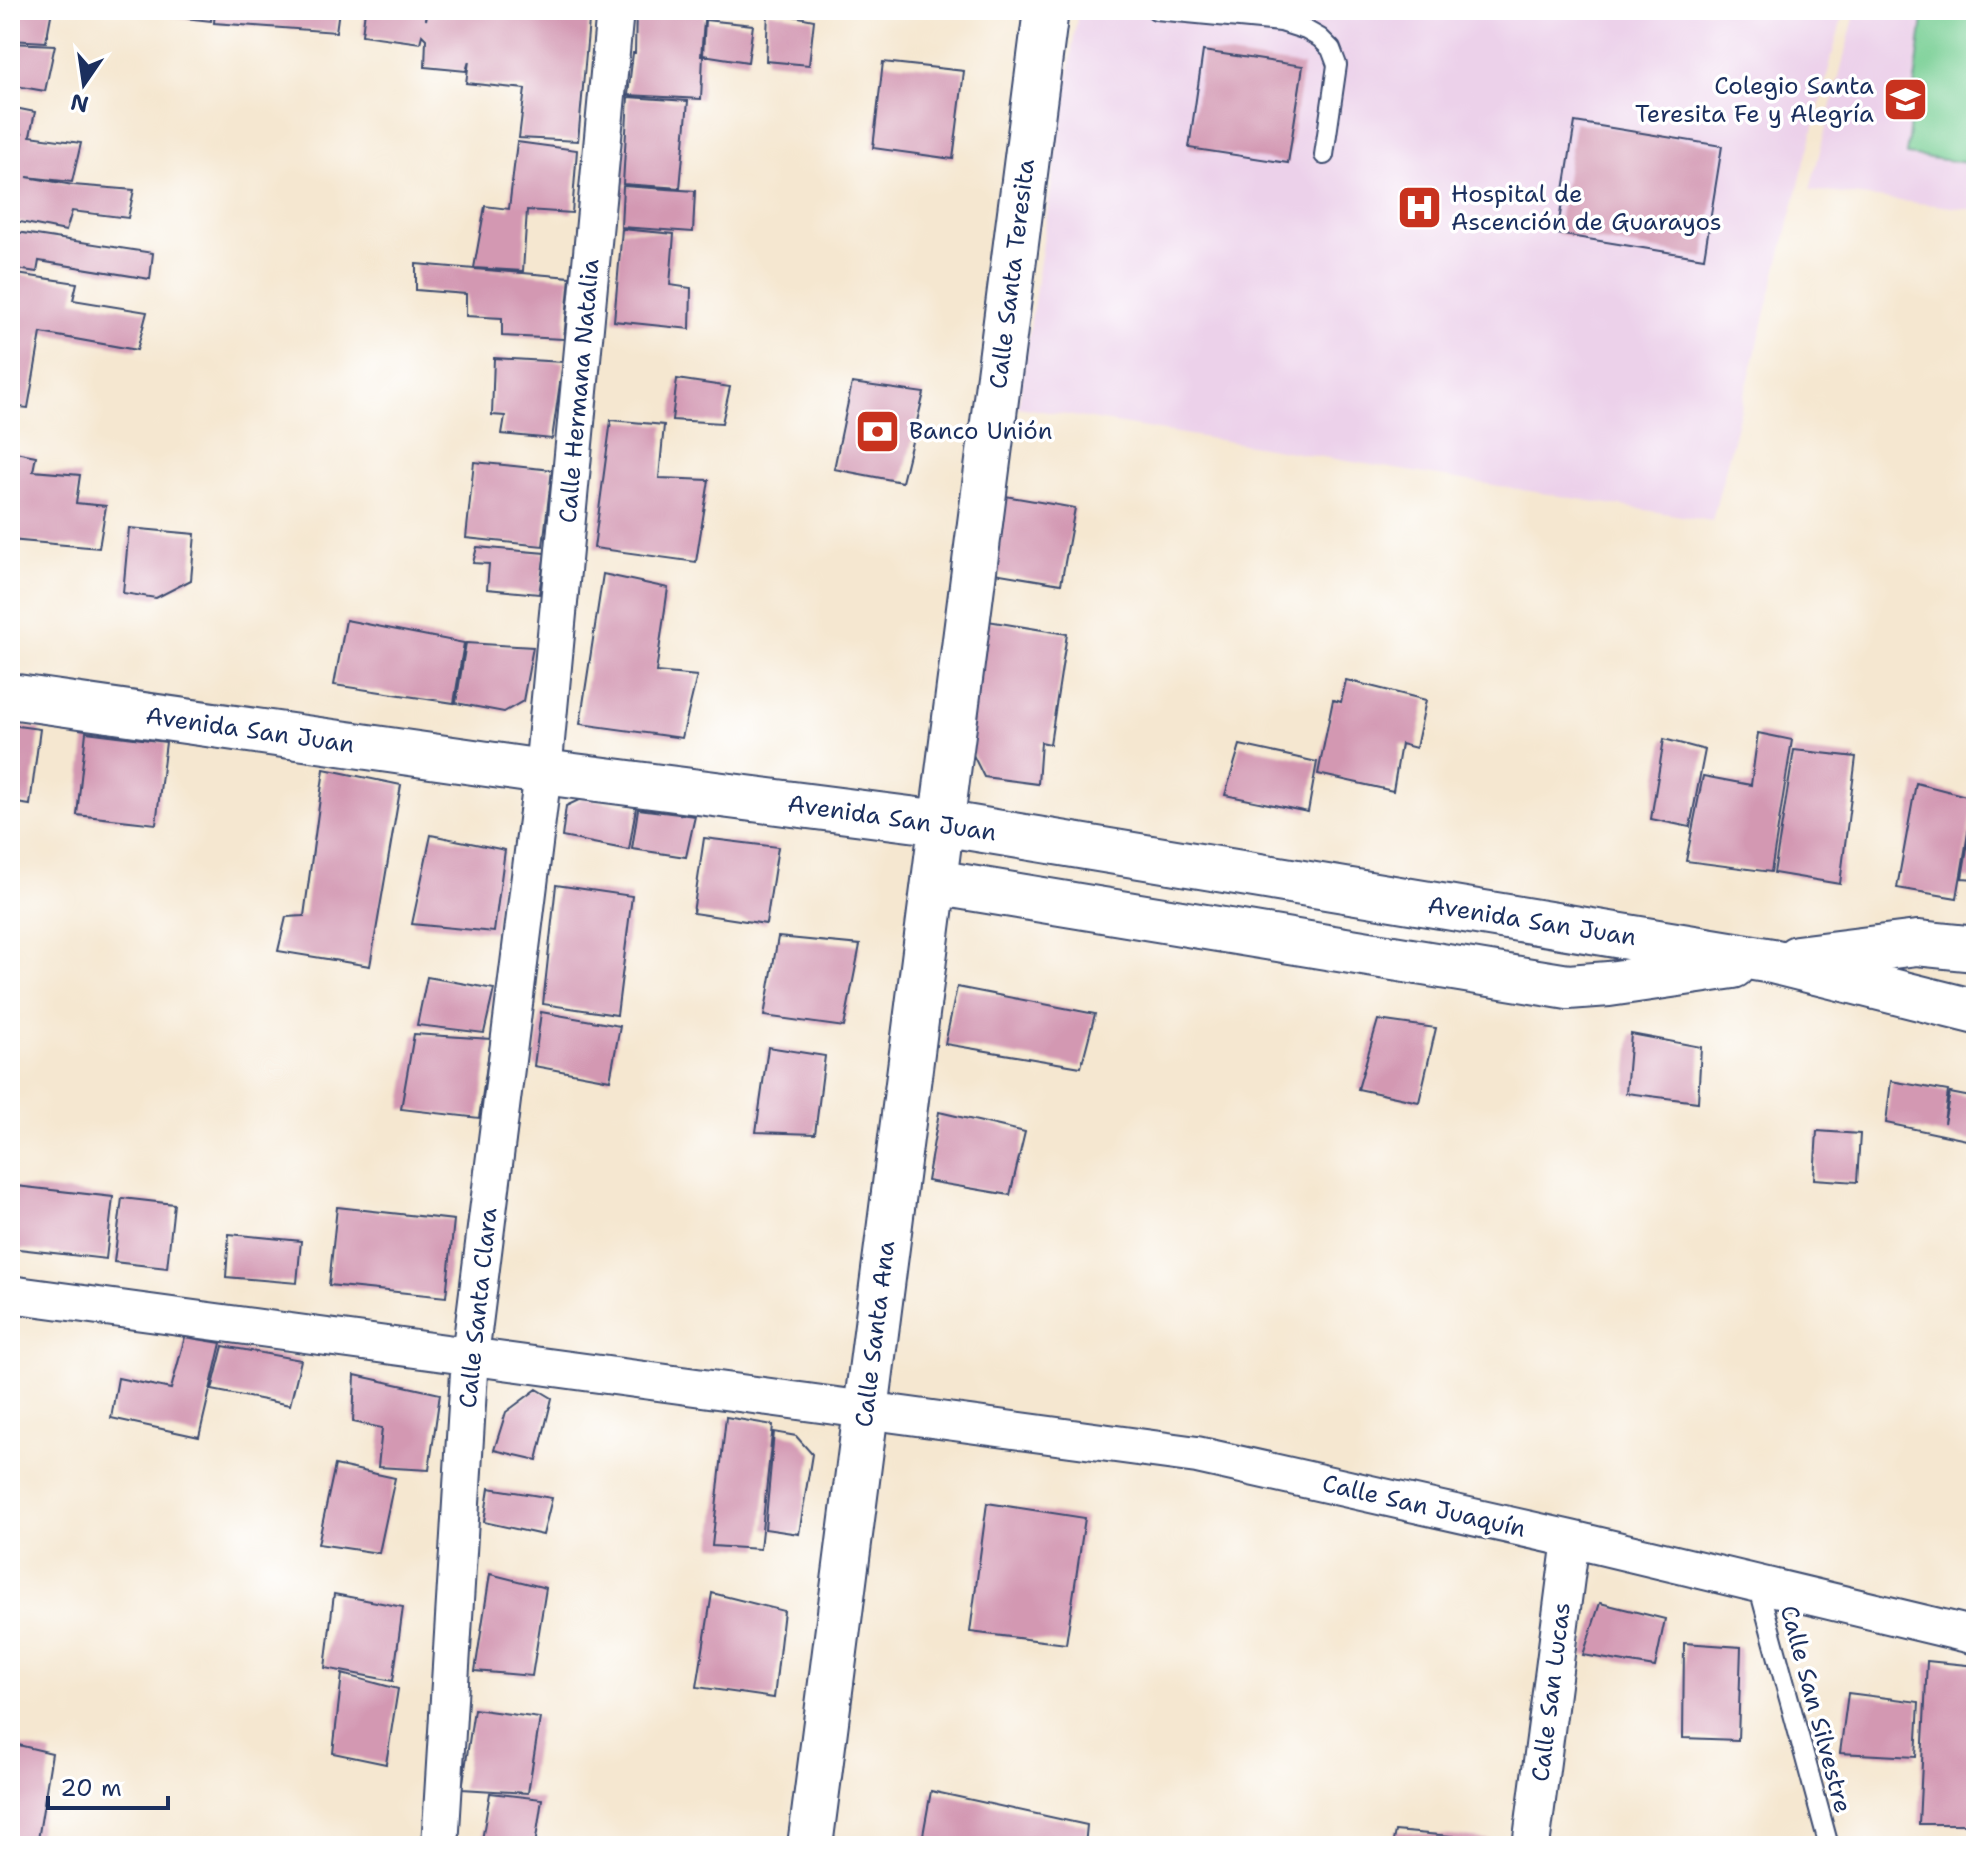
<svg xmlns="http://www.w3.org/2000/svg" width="1986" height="1856" viewBox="0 0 1986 1856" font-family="'Shantell Sans',sans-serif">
  <rect width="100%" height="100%" fill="#fff"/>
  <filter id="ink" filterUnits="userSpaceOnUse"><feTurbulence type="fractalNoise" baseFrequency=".0125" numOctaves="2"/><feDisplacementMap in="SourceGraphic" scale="16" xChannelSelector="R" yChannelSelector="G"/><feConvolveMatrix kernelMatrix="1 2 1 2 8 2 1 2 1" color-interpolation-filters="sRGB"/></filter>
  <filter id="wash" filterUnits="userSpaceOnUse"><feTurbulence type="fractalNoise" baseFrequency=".006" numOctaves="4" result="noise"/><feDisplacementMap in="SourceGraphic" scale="32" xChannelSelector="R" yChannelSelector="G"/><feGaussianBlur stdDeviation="1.8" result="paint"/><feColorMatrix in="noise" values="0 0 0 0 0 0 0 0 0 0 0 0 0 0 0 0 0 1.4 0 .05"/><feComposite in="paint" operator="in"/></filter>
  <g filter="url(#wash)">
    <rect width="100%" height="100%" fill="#f5e7d0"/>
    <path fill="#ecd1ea" d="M 1078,10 L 1844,10 L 1712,521 L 1018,407 Z
      M 1856,10 L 1976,10 L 1976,210 L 1810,190 Z"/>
    <path fill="#78cf94" stroke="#4a7f79" stroke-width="2" d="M 1924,10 L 1976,10 L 1976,164 L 1906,155 Z"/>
    <g id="blocks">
      <path fill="#d398b2" d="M 10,10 L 52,10 L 46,42 L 10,40 Z
        M 158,10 L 212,10 L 211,21 L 158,15 Z
        M 215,10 L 339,10 L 336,32 L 214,23 Z
        M 365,10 L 426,10 L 426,20 L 428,10 L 590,10 L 578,141 L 519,138 L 525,89 L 466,83 L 469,61 L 466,71 L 425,67 L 426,39 L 422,35 L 420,43 L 362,35 Z
        M 636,10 L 705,10 L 701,56 L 703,56 L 701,99 L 628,95 L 633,53 L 635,53 Z
        M 768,11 L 814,20 L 809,65 L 766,61 Z
        M 705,20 L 753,25 L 748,62 L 703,55 Z
        M 10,43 L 55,45 L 45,91 L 10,85 Z
        M 1203,51 L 1303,66 L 1288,163 L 1189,148 Z
        M 883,62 L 964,71 L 953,159 L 873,148 Z
        M 628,97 L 688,101 L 680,188 L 623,184 Z
        M 10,107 L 35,112 L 30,136 L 81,143 L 72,182 L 27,177 L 73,185 L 134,190 L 128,218 L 72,211 L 66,231 L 10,220 L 10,133 L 23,134 L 10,132 Z
        M 1575,122 L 1722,146 L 1704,258 L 1557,234 Z
        M 517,142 L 577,150 L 572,213 L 527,210 L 523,271 L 474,268 L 485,206 L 509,209 Z
        M 623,186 L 695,191 L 693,232 L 621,227 Z
        M 622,229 L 674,234 L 670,285 L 691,288 L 690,329 L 614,321 Z
        M 10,231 L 153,253 L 150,279 L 39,261 L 37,272 L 10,268 Z
        M 416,264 L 570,277 L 564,339 L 502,336 L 502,318 L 466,316 L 466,294 L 416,290 Z
        M 10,273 L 77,283 L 73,300 L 147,312 L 137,350 L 41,333 L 28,408 L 10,406 Z
        M 494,358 L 563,362 L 552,439 L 502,434 L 505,416 L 492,415 Z
        M 677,379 L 730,387 L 722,423 L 672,420 Z
        M 852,383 L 924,393 L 902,482 L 834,469 Z
        M 611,420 L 664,425 L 659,478 L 709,480 L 696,562 L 594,548 Z
        M 10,451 L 36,456 L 33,471 L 80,475 L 76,503 L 106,506 L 99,548 L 10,540 Z
        M 474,462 L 552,470 L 543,546 L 466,538 Z
        M 1005,496 L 1075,508 L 1061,584 L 994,573 Z
        M 129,528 L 195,534 L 191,580 L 156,598 L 123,593 Z
        M 477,547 L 545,553 L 539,594 L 487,589 L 489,564 L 473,563 Z
        M 603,574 L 668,588 L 656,672 L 697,676 L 682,738 L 580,724 Z
        M 346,620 L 464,643 L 454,703 L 334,685 Z
        M 982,620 L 1067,634 L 1050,744 L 1041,742 L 1038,784 L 984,777 L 966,741 Z
        M 466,643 L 533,647 L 523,701 L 504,712 L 456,703 Z
        M 1346,680 L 1426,700 L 1416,748 L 1401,744 L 1393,791 L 1318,774 L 1333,700 L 1341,702 Z
        M 10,725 L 40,729 L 30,805 L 10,802 Z
        M 86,732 L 166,742 L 156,824 L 77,815 Z
        M 1758,733 L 1792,740 L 1771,872 L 1686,861 L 1703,776 L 1751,785 Z
        M 1664,739 L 1705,750 L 1690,827 L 1651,819 Z
        M 1240,745 L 1317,762 L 1308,812 L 1225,795 Z
        M 1794,750 L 1856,757 L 1840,884 L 1774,873 Z
        M 324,769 L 401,785 L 370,966 L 278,951 L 286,917 L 304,916 Z
        M 1916,783 L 1974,798 L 1957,898 L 1897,888 Z
        M 583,798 L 636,807 L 629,850 L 562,837 L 566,806 Z
        M 1974,807 L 1976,808 L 1976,879 L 1962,878 Z
        M 638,809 L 695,816 L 686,857 L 632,849 Z
        M 431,835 L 505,850 L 494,932 L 412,924 Z
        M 704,838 L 778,847 L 766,924 L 693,913 Z
        M 556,885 L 632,896 L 617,1015 L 543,1004 Z
        M 778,937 L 860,945 L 844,1027 L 764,1016 Z
        M 427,977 L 494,989 L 484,1033 L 417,1025 Z
        M 957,987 L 1095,1014 L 1081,1067 L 945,1044 Z
        M 541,1012 L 620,1026 L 610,1080 L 534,1066 Z
        M 1378,1020 L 1436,1028 L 1419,1102 L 1358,1089 Z
        M 414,1034 L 491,1039 L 479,1118 L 401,1109 Z
        M 1631,1034 L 1701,1047 L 1698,1102 L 1626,1093 Z
        M 768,1047 L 825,1056 L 815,1134 L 756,1132 Z
        M 1891,1081 L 1948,1091 L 1944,1123 L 1950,1093 L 1976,1098 L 1976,1142 L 1886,1123 Z
        M 939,1112 L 1025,1132 L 1010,1195 L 927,1181 Z
        M 1817,1131 L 1860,1134 L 1857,1182 L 1814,1179 Z
        M 16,1186 L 113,1197 L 106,1259 L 10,1248 L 10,1232 Z
        M 122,1198 L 174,1204 L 167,1268 L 114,1262 Z
        M 337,1207 L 454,1220 L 446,1297 L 329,1285 Z
        M 229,1234 L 301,1241 L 297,1283 L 226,1277 Z
        M 185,1337 L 221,1343 L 199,1437 L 111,1418 L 118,1378 L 171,1389 Z
        M 223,1346 L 301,1360 L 290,1405 L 212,1390 Z
        M 355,1375 L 440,1394 L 429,1470 L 378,1467 L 382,1428 L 353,1422 Z
        M 537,1389 L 552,1398 L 537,1460 L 494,1450 L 506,1412 Z
        M 726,1417 L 773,1425 L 760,1549 L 712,1546 Z
        M 774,1432 L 796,1436 L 812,1454 L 799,1534 L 765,1529 Z
        M 335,1465 L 395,1478 L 379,1553 L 318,1544 Z
        M 489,1488 L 552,1498 L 543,1535 L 484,1522 Z
        M 987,1503 L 1085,1518 L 1066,1644 L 970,1632 Z
        M 490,1574 L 546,1588 L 532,1676 L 475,1671 Z
        M 712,1593 L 784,1611 L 774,1698 L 697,1687 Z
        M 334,1594 L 403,1607 L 393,1681 L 325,1668 Z
        M 1600,1603 L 1665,1619 L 1655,1667 L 1583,1655 Z
        M 1684,1643 L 1741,1647 L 1738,1740 L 1683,1738 Z
        M 1927,1661 L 1976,1666 L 1976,1824 L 1919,1824 Z
        M 342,1674 L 398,1689 L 386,1764 L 333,1753 Z
        M 1848,1693 L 1919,1702 L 1916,1757 L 1840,1753 Z
        M 474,1709 L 540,1718 L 528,1793 L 462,1789 Z
        M 10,1743 L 52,1753 L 37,1846 L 10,1846 Z
        M 931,1791 L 1087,1825 L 1085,1846 L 921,1846 Z
        M 490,1793 L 542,1799 L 535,1846 L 481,1846 Z
        M 1395,1831 L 1494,1840 L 1492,1846 L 1392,1846 Z"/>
    </g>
  </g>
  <g filter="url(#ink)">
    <use href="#blocks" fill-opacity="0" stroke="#3c4b6f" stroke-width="2"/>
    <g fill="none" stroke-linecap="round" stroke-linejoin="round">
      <defs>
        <path id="service" d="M 1156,10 L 1281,22 L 1306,30 L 1320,38 L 1331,49 L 1337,65 L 1324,155
          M 1758,1585 L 1829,1846"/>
        <path id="minor" d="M 10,1294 L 1197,1455 L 1571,1539 L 1976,1636
          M 440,1846 L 470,1356 L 543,772 L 615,10
          M 1531,1846 L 1571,1539"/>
        <path id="tertiary" d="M 10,696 L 543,772 L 941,823 L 1772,961 L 1976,1012
          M 934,882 L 1568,987 L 1609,984 L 1733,966
          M 1797,958 L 1917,943 L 1976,949
          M 810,1846 L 1046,10"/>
      </defs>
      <use href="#service" stroke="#3c4b6f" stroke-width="22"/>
      <use href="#minor" stroke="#3c4b6f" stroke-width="40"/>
      <use href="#tertiary" stroke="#3c4b6f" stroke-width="48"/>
      <use href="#service" stroke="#fff" stroke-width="18"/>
      <use href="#minor" stroke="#fff" stroke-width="36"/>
      <use href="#tertiary" stroke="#fff" stroke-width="44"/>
    </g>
  </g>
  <defs>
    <symbol id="school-square" viewBox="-11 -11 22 22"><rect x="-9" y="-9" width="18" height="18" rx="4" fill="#c8321e" stroke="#fff"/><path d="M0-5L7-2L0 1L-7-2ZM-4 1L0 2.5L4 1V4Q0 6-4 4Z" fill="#fff"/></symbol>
    <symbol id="hospital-square" viewBox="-11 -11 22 22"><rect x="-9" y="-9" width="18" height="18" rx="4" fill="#c8321e" stroke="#fff"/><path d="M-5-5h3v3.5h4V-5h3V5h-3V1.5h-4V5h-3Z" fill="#fff"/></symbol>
    <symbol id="bank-square" viewBox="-11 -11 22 22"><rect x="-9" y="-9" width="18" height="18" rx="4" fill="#c8321e" stroke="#fff"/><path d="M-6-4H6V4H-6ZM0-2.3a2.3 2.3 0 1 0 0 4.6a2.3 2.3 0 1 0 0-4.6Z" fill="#fff"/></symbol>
  </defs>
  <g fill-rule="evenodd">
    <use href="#school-square" x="1880" y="74" width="51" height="51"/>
    <use href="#hospital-square" x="1394" y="182" width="51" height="51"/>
    <use href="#bank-square" x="852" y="406" width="51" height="51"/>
  </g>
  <g text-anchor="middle" stroke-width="7" stroke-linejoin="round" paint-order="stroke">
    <g font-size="24" fill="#1b2f5e" stroke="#fff" text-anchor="start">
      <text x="1874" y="94" text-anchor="end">Colegio Santa<tspan x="1874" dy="28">Teresita Fe y Alegría</tspan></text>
      <text x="1451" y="202">Hospital de<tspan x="1451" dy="28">Ascención de Guarayos</tspan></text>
      <text x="909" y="439">Banco Unión</text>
    </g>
    <g font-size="24" fill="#1b2f5e" stroke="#fff">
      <text transform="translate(1012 274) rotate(-83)" y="8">Calle Santa Teresita</text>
      <text transform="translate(579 391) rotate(-85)" y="8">Calle Hermana Natalia</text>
      <text transform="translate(250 730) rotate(8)" y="8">Avenida San Juan</text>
      <text transform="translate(892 818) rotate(8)" y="8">Avenida San Juan</text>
      <text transform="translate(1532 921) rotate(9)" y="8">Avenida San Juan</text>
      <text transform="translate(478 1308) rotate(-84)" y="8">Calle Santa Clara</text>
      <text transform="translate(875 1334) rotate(-83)" y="8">Calle Santa Ana</text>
      <text transform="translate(1424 1506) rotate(13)" y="8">Calle San Juaquín</text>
      <text transform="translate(1551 1692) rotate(-83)" y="8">Calle San Lucas</text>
      <text transform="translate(1816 1709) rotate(75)" y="8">Calle San Silvestre</text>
    </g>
  </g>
  <rect width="1986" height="1856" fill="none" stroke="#fff" stroke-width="40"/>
  <g transform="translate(84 84) rotate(193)" stroke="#ffffff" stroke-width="6" paint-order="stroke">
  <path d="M0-6L14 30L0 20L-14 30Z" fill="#1b2f5e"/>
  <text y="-12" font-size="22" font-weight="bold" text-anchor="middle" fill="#1b2f5e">N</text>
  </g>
  <path d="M48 1796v12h120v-12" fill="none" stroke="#1b2f5e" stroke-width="4"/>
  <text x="60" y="1796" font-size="24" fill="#1b2f5e" stroke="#ffffff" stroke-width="6" paint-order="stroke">20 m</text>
</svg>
